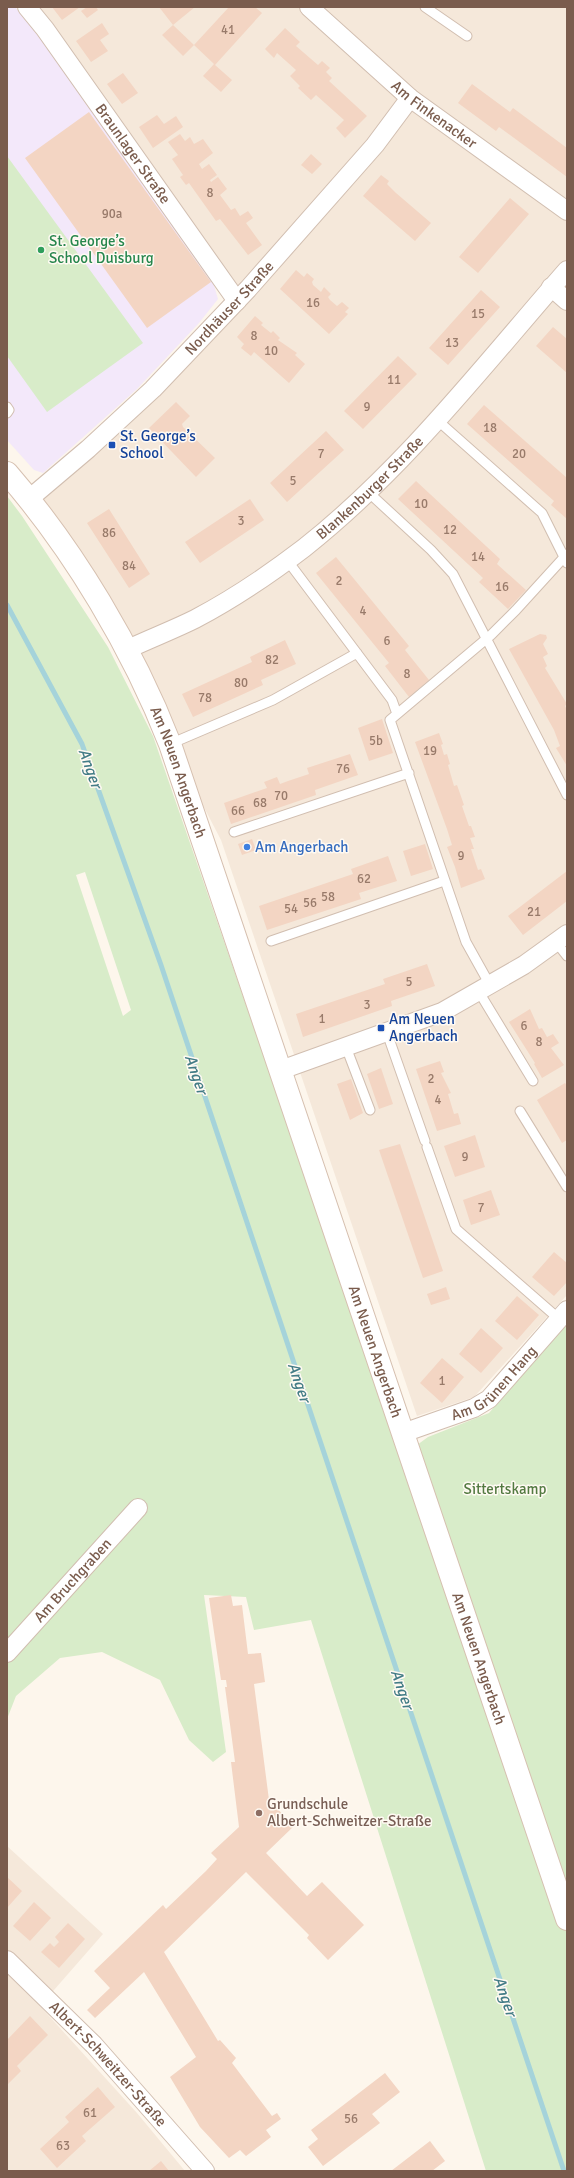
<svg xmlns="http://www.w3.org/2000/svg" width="574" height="2178" viewBox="0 0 574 2178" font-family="Signika,sans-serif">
  <rect width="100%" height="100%" fill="#fdf6ec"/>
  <path fill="#f5e8da" d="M 28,7 L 567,7 L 567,1295 L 474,1397 L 417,1416 L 221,840 L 171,744 L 30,499 L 238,301 Z
    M 7,1846 L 103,1934 L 40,2006 L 137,2113 L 185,2171 L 7,2171 Z"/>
  <path fill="#f3e8fa" d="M 7,7 L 15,7 L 40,38 L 213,282 L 218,299 L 199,323 L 137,389 L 43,473 L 34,470 L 7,440 Z"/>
  <path fill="#d8ecc9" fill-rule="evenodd" d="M 7,156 L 143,343 L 47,412 L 7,356 Z
    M 7,496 L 22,516 L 108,647 L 153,736 L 402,1456 L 428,1437 L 489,1413 L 567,1323 L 567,2171 L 486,2171 L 311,1620 L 254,1630 L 246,1597 L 204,1595 L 226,1752 L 213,1762 L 189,1740 L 160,1680 L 102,1652 L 60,1658 L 16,1696 L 7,1719 ZM 85,872 L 131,1010 L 123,1016 L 76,875 Z"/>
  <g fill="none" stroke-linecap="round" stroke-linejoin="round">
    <path stroke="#a5d3da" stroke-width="5" d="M 7,605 L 82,744 L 161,965 L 564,2171"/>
  </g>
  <path fill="#f3d5c3" d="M 52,7 L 80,7 L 62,20 Z
    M 87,7 L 96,7 L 98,10 L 87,18 L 81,11 Z
    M 159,7 L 195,7 L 173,25 Z
    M 229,7 L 255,7 L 262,13 L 215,65 L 232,80 L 221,92 L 203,76 L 214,64 L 194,45 Z
    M 102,23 L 109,34 L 100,40 L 108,51 L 91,62 L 76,41 Z
    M 173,25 L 194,45 L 183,56 L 162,35 Z
    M 285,28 L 300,42 L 296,46 L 318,65 L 322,61 L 330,68 L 326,72 L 332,78 L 329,81 L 367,116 L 345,138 L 336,128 L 344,120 L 316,95 L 311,100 L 298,88 L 300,86 L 290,76 L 296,70 L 277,53 L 274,58 L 265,49 Z
    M 123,73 L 138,93 L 122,104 L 107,84 Z
    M 472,84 L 510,112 L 513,108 L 567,148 L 567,177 L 499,127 L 496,131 L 458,103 Z
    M 89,112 L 211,282 L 147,328 L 25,158 Z
    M 157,115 L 164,124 L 176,116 L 183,127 L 153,148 L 139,127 Z
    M 180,134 L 185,141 L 190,137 L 194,144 L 203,139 L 213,153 L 199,164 L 202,169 L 209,164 L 217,175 L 210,180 L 211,182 L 218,177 L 227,189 L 220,195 L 231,210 L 235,208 L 240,216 L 248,211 L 253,218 L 246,223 L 262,245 L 248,255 L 220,219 L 216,221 L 189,183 L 186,185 L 180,177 L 183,175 L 172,159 L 178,155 L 168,142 Z
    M 311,154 L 322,164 L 312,174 L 301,165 Z
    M 381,175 L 389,181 L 387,184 L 396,193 L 431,223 L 415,241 L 363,196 Z
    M 510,198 L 529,214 L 478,273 L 459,257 Z
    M 296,270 L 304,277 L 307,273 L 314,279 L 312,282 L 313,285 L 321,292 L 324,287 L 331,294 L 328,297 L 330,300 L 337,306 L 342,302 L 349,308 L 345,312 L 348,314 L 329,334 L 280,289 Z
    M 481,290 L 500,307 L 448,365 L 429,348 Z
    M 255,316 L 263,323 L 261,325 L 271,333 L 273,331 L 280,338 L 278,340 L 297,353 L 295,355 L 305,364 L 289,383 L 254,352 L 251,356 L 241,348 L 244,344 L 237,337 Z
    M 553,327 L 567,339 L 567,373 L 536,346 Z
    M 398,356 L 417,374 L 363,429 L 344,411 Z
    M 176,402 L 190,416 L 182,424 L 183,427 L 215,458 L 196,477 L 149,428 Z
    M 484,405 L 567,478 L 567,519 L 551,505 L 554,501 L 467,424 Z
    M 326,431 L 344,450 L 287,502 L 270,483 Z
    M 416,481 L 500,559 L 497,564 L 526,590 L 508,609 L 479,582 L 483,578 L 398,499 Z
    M 250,499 L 264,520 L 200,563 L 185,542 Z
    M 109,509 L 150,574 L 129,588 L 87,523 Z
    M 336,557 L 409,646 L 405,650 L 429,680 L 409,697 L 385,666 L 389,663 L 316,573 Z
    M 540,634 L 546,635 L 547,638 L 543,644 L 548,654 L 543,657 L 547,666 L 545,668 L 567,704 L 565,706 L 567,710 L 567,766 L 556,748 L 560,746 L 554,730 L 509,649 Z
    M 285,640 L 296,664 L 261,680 L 263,685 L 193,717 L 182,694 L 252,662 L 250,657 Z
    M 382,719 L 393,753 L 369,761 L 358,728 Z
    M 439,733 L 443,744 L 441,745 L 444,755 L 447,754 L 450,764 L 448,765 L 454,786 L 457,785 L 464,805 L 462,806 L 469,826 L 471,826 L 475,837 L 470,838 L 474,849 L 471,849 L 478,870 L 481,869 L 485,879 L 461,888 L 455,867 L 447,847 L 452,845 L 447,829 L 415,742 Z
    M 350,754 L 358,775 L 315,790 L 316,795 L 231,824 L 224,803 L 267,788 L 264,782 L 277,777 L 280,784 L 288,781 L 309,774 L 307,768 Z
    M 252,839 L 256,850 L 242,855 L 238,844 Z
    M 425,844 L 433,869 L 411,876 L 403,851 Z
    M 388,856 L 397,881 L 359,893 L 361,899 L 267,930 L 259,906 L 353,874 L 351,869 Z
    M 567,871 L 567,901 L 523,935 L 508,916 Z
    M 427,964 L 435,986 L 391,1001 L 392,1006 L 303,1037 L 296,1014 L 385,984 L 383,979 Z
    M 530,1009 L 539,1029 L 542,1028 L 547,1037 L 553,1034 L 559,1043 L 551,1048 L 564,1065 L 542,1078 L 534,1064 L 535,1063 L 509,1022 Z
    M 440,1061 L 444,1072 L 441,1073 L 451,1093 L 448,1094 L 454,1114 L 458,1113 L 461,1124 L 437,1131 L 416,1069 Z
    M 381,1068 L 393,1104 L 379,1109 L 367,1074 Z
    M 351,1079 L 363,1113 L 350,1120 L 337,1084 Z
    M 565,1083 L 567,1086 L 567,1140 L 562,1143 L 537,1100 Z
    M 475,1135 L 485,1167 L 455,1177 L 444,1146 Z
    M 400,1144 L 443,1271 L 423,1278 L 379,1150 Z
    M 491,1190 L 500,1215 L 471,1225 L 463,1200 Z
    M 554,1252 L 567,1263 L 567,1282 L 554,1296 L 532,1277 Z
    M 446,1287 L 450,1299 L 431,1305 L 427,1294 Z
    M 517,1296 L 539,1315 L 517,1340 L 495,1321 Z
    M 481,1328 L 503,1348 L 481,1373 L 459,1354 Z
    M 442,1358 L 464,1377 L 442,1403 L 420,1383 Z
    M 231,1595 L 233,1606 L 242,1605 L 248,1654 L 261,1653 L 265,1682 L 254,1684 L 269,1800 L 294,1826 L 266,1853 L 307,1896 L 322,1882 L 364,1925 L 328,1960 L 307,1938 L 309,1935 L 246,1872 L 164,1952 L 218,2041 L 220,2040 L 236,2058 L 232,2063 L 272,2116 L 277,2113 L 281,2119 L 266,2130 L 271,2137 L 246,2156 L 240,2150 L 229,2158 L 200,2127 L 170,2077 L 196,2057 L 144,1972 L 95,2018 L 87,2010 L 110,1988 L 94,1971 L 163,1905 L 166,1909 L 206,1871 L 217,1859 L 211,1853 L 239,1827 L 231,1762 L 235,1762 L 225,1687 L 227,1687 L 226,1680 L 221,1680 L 209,1598 Z
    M 7,1877 L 22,1891 L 7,1908 Z
    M 34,1902 L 51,1918 L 30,1941 L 13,1926 Z
    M 68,1923 L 85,1939 L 59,1968 L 41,1952 L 50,1943 L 54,1947 L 59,1942 L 55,1937 Z
    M 30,2016 L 48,2035 L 17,2066 L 21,2071 L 7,2085 L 7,2040 Z
    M 385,2073 L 400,2092 L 372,2114 L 380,2123 L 323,2166 L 308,2147 L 318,2139 L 311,2130 Z
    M 98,2087 L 115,2107 L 82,2136 L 86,2141 L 57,2168 L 40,2149 L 69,2122 L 65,2117 Z
    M 430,2141 L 445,2161 L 432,2171 L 391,2171 Z
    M 161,2161 L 169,2171 L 149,2171 Z"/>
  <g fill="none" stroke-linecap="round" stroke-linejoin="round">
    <defs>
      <path id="lane" d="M 425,7 L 467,36
        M 7,407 L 9,410 L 7,413
        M 436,419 L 542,513 L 567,563
        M 367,491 L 431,550 L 453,574 L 567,795
        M 287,560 L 392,700 L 397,714
        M 170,744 L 273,700 L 357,653
        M 234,832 L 409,773
        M 271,941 L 444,881
        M 556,942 L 567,956
        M 490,985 L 466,942 L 390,720 L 491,635 L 516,610 L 567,554
        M 479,992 L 533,1081
        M 387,1033 L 425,1141
        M 346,1047 L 370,1110
        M 520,1111 L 567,1187
        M 427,1147 L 456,1229 L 559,1319"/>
      <g id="street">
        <path id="s1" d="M 27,7 L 45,29 L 237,301"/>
        <path id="s2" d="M 309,7 L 410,98 L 567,211"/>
        <path d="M 551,287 L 567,301"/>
        <path id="s3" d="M 29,499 L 88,449 L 153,389 L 248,289 L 375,145 L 410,98"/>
        <path id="s4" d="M 126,650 C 149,639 173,630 195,619 C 233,599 270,574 304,548 C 404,469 484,365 567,270"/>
        <path d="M 281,1070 L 442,1012 L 524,965 L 567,934"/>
        <path id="s5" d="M 403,1433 L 474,1408 L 489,1399 L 567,1310"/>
        <path id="s6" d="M 7,1653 L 138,1508"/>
        <path id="s7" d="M 7,1960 L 94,2045 L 205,2171"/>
      </g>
      <g id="secondary">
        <path id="s8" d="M 7,473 C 74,550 133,649 170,744 L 567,1919"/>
      </g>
    </defs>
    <use href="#lane" stroke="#d1beb0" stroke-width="11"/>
    <use href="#street" stroke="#d1beb0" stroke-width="20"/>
    <use href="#secondary" stroke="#d6c0b0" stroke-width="24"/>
    <use href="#lane" stroke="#fff" stroke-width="9"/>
    <use href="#street" stroke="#fff" stroke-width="18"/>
    <use href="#secondary" stroke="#fff" stroke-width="22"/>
  </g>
  <circle fill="#2e9e5b" stroke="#fffaf3" stroke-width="1.5" cx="41" cy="250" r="4"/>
  <g fill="#1a4fb4" stroke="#fffaf3" stroke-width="1.5">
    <rect x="108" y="441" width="8" height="8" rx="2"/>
    <rect x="377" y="1024" width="8" height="8" rx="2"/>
  </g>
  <circle fill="#3f7fe0" stroke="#fffaf3" stroke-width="1.5" cx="247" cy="847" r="4"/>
  <circle fill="#8d6e63" stroke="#fffaf3" stroke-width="1.5" cx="259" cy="1813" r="4"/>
  <g text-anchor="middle" stroke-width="3" stroke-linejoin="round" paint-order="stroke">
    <g font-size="13" fill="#987a6a">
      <text x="228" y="34">41</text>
      <text x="210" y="197">8</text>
      <text x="112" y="218">90a</text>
      <text x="313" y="307">16</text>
      <text x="478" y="318">15</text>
      <text x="254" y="340">8</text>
      <text x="452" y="347">13</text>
      <text x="271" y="355">10</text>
      <text x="394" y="384">11</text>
      <text x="367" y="411">9</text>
      <text x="490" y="432">18</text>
      <text x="321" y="458">7</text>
      <text x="519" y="458">20</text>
      <text x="293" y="485">5</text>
      <text x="421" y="508">10</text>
      <text x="241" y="525">3</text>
      <text x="450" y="534">12</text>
      <text x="109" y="537">86</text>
      <text x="478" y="561">14</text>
      <text x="129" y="570">84</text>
      <text x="339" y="585">2</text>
      <text x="502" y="591">16</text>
      <text x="363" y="615">4</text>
      <text x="387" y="645">6</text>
      <text x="272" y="664">82</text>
      <text x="407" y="678">8</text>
      <text x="241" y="687">80</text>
      <text x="205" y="702">78</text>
      <text x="376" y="745">5b</text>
      <text x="430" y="755">19</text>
      <text x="343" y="773">76</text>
      <text x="281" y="800">70</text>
      <text x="260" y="807">68</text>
      <text x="238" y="815">66</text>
      <text x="461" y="860">9</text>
      <text x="364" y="883">62</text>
      <text x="328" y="901">58</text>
      <text x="310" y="907">56</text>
      <text x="291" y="913">54</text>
      <text x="534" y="916">21</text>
      <text x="409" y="986">5</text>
      <text x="367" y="1009">3</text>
      <text x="322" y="1023">1</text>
      <text x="524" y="1030">6</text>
      <text x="539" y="1046">8</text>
      <text x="431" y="1083">2</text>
      <text x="438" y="1104">4</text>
      <text x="465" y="1161">9</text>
      <text x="481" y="1212">7</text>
      <text x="442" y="1385">1</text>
      <text x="90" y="2117">61</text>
      <text x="351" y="2123">56</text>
      <text x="63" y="2150">63</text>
    </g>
    <g font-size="15" fill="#7a5c4d" stroke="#fffaf3">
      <text dy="5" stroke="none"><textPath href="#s2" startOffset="165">Am Finkenacker</textPath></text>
      <text dy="5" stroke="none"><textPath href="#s1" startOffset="181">Braunlager Straße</textPath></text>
      <text dy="5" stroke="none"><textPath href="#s3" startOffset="277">Nordhäuser Straße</textPath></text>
      <text dy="5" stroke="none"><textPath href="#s4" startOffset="295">Blankenburger Straße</textPath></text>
      <text dy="5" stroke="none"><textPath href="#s8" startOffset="347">Am Neuen Angerbach</textPath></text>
      <text dy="5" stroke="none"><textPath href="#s8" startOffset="959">Am Neuen Angerbach</textPath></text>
      <text dy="5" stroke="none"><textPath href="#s5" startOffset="106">Am Grünen Hang</textPath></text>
      <text dy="5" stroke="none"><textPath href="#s6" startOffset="98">Am Bruchgraben</textPath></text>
      <text dy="5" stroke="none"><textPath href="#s8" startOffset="1283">Am Neuen Angerbach</textPath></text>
      <text dy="5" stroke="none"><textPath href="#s7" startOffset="145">Albert-Schweitzer-Straße</textPath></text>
    </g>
    <g font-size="15" fill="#27864d" stroke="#fffaf3" text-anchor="start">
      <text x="49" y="246">St. George’s<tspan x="49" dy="17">School Duisburg</tspan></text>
    </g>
    <g font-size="15" fill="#164399" stroke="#fffaf3" text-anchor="start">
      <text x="120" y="441">St. George’s<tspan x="120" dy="17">School</tspan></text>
      <text x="389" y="1024">Am Neuen<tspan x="389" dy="17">Angerbach</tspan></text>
    </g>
    <g font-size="15" fill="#366cbe" stroke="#fffaf3" text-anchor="start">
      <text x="255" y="852">Am Angerbach</text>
    </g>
    <g font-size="15" fill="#537a41" stroke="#fffaf3">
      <text x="505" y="1494">Sittertskamp</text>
    </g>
    <g font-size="15" fill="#785e54" stroke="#fffaf3" text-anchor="start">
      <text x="267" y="1809">Grundschule<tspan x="267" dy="17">Albert-Schweitzer-Straße</tspan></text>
    </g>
    <g font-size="16" font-style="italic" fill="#437c86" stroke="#fffaf3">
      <text transform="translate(91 768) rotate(70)" y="6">Anger</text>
      <text transform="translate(197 1074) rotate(71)" y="6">Anger</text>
      <text transform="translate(300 1382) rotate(71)" y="6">Anger</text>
      <text transform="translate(403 1689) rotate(71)" y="6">Anger</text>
      <text transform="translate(506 1996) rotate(71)" y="6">Anger</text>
    </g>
  </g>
  <rect width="574" height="2178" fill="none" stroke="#7a5c4d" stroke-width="16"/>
</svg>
